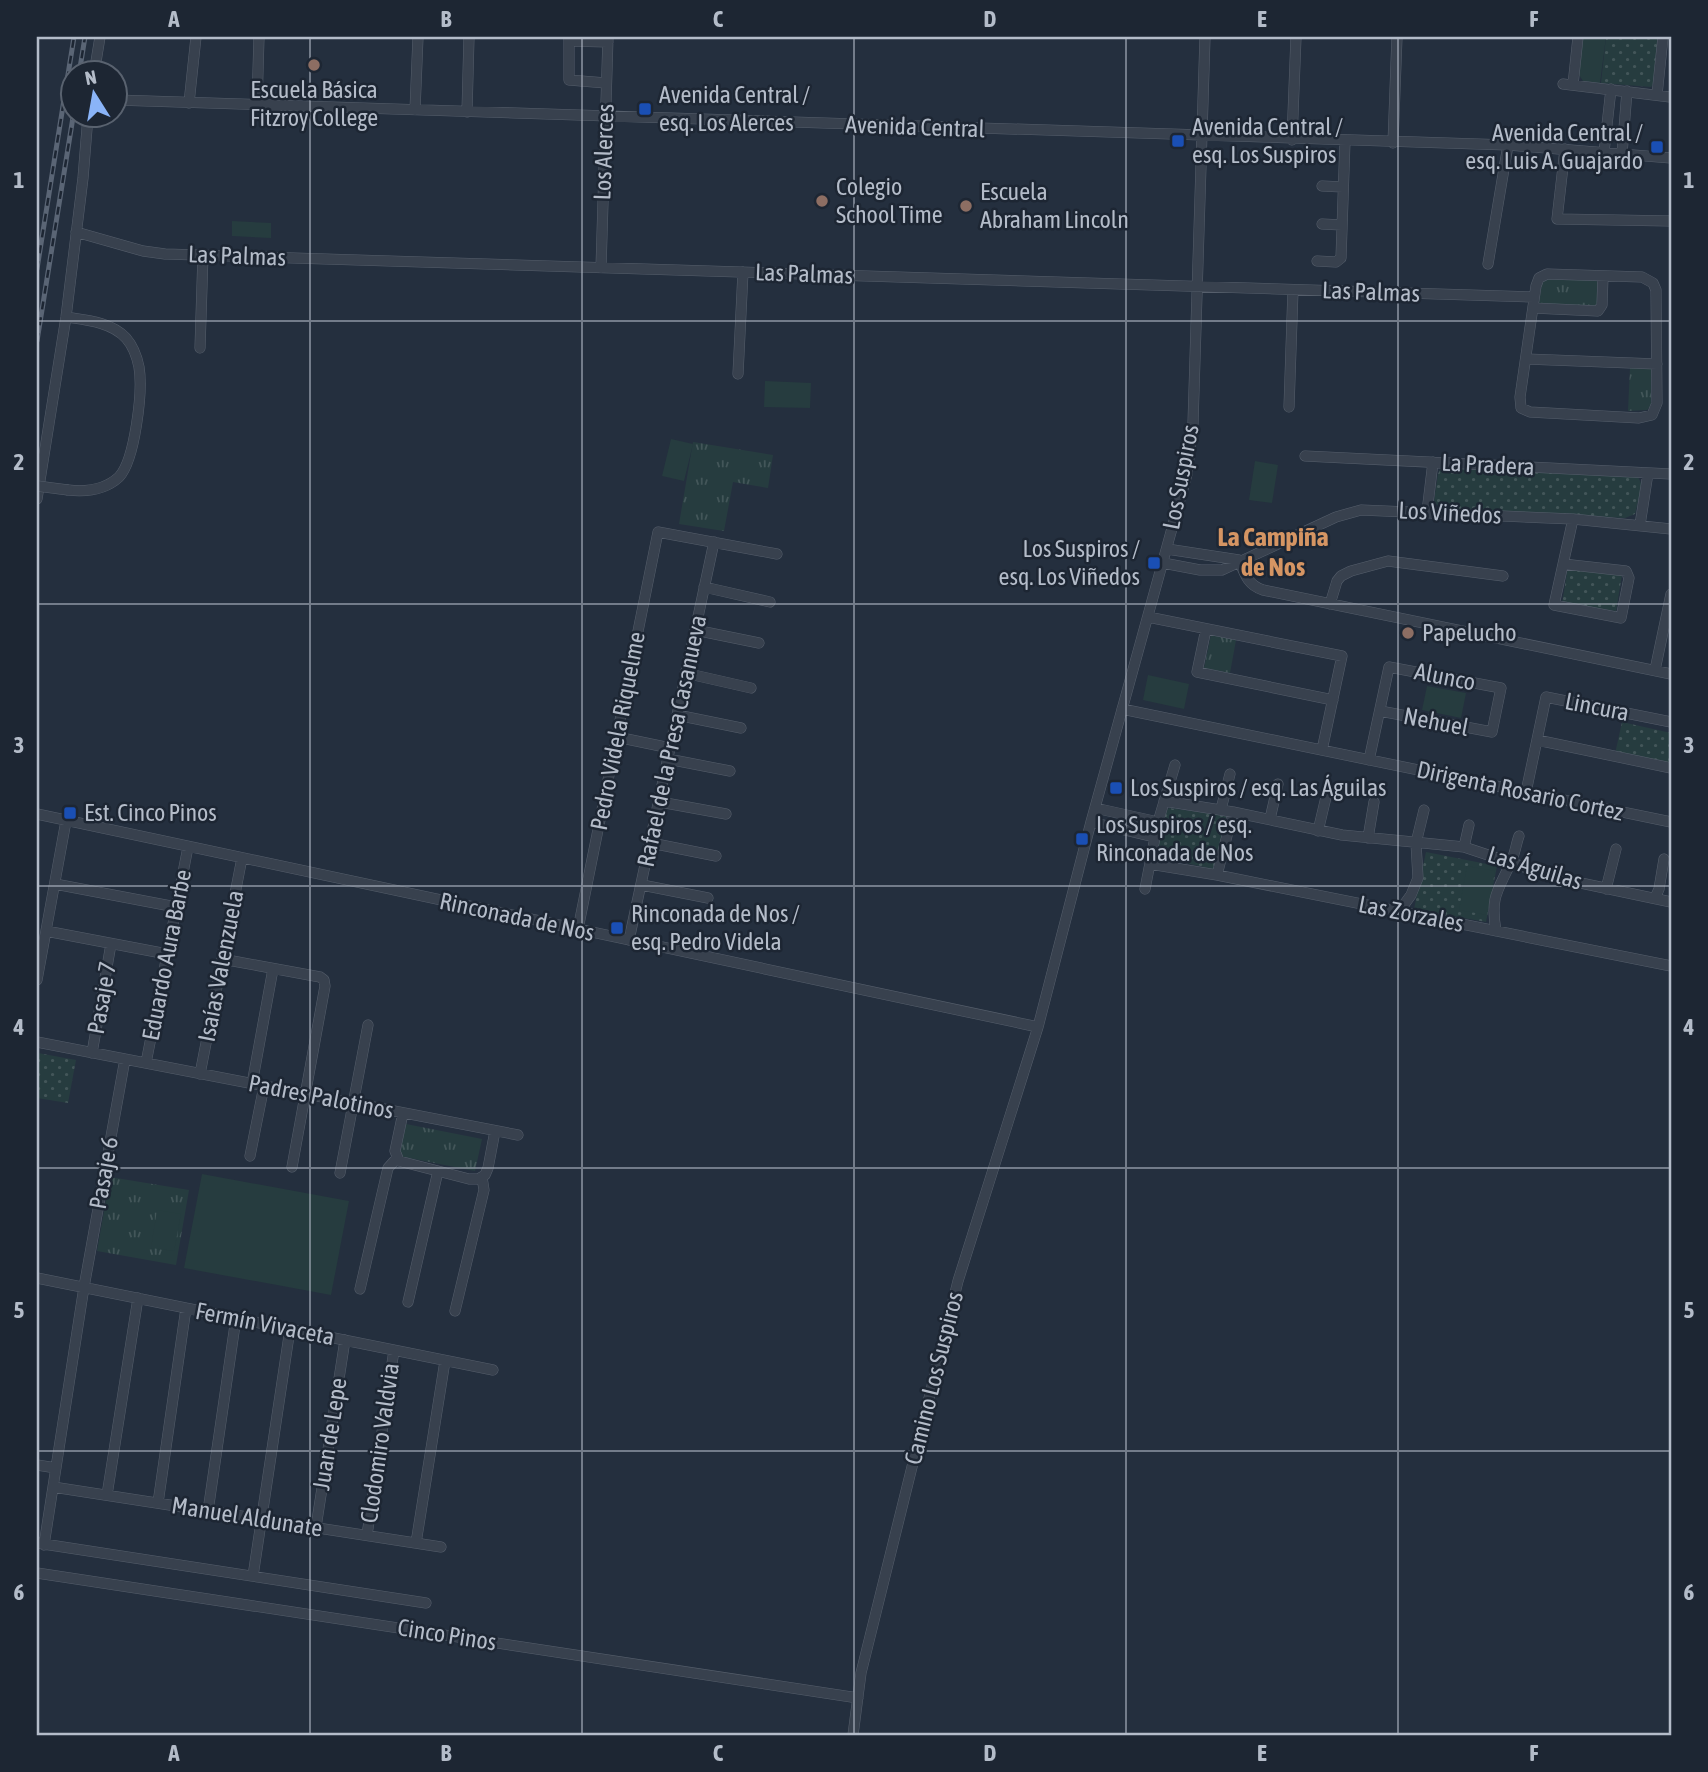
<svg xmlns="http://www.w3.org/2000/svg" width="1708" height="1772" viewBox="0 0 1708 1772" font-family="'Asap Condensed',sans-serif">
  <defs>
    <pattern id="grass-tufts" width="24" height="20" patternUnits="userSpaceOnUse" patternTransform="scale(1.75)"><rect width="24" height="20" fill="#263c3f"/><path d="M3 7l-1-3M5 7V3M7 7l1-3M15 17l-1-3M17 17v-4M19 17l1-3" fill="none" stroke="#435659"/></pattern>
    <pattern id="park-dots" width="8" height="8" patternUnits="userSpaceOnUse" patternTransform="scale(1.75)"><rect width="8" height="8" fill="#263c3f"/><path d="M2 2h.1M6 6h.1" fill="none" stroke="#435659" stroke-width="1.8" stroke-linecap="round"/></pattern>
  </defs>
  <rect width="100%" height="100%" fill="#242f3e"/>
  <path fill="url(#grass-tufts)" d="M 1549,279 L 1596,280 L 1599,285 L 1598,307 L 1539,304 L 1542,282 Z
    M 1630,368 L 1651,368 L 1651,405 L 1647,410 L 1628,411 Z
    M 693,442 L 773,455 L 768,488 L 733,482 L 724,531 L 679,524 Z
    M 1211,635 L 1236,640 L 1230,673 L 1204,668 Z
    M 406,1124 L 482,1139 L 475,1171 L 399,1156 Z
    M 110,1177 L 189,1190 L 176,1265 L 97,1251 Z"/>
  <path fill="url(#park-dots)" d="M 1606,37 L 1659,37 L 1654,82 L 1651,87 L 1601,83 Z
    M 1442,465 L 1638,477 L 1642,485 L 1635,514 L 1625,518 L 1440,508 L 1434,501 L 1438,474 Z
    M 1568,567 L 1622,575 L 1616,611 L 1562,603 Z
    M 1622,722 L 1671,733 L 1671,765 L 1615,754 Z
    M 1169,808 L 1227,816 L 1214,869 L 1156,857 L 1164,814 Z
    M 1426,852 L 1497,866 L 1486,922 L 1414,909 Z
    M 38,1053 L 76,1060 L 68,1103 L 37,1098 Z"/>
  <path fill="#263c3f" d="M 1583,37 L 1606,37 L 1600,83 L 1583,81 L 1579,75 Z
    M 232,221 L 271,223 L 271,238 L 232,236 Z
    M 765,381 L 811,383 L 810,408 L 764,407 Z
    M 671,439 L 693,444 L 684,481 L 662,476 Z
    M 1255,461 L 1278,465 L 1272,503 L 1249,500 Z
    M 1148,675 L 1189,684 L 1184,709 L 1143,700 Z
    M 1427,686 L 1466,693 L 1461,718 L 1422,710 Z
    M 1467,866 L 1495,871 L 1487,915 L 1459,910 Z
    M 202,1174 L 349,1201 L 331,1295 L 184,1268 Z
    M 157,1210 L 181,1214 L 174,1251 L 151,1248 Z"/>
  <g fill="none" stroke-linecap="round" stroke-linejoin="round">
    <defs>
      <path id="minor" d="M 569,37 L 569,80 L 606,83
        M 569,41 L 608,42
        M 94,74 L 100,37
        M 1563,84 L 1670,97
        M 1573,85 L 1578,37
        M 1657,95 L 1663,37
        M 116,100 L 1508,145 L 1671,158
        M 189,103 L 196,37
        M 257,105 L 259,37
        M 415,110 L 418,37
        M 467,112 L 469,37
        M 1292,140 L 1296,37
        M 1393,143 L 1397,37
        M 1565,149 L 1557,219 L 1671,221
        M 1604,152 L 1611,89
        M 1622,154 L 1627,91
        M 1322,186 L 1343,187
        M 1322,224 L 1342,225
        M 76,232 L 143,251 L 165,254 L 1534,297
        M 1317,261 L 1336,262 L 1341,258 L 1345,141
        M 1488,264 L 1508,145
        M 601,268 L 608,37
        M 1547,274 L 1642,277 L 1653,283 L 1656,290 L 1657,403 L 1652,415 L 1639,418 L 1530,412 L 1521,408 L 1520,397 L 1536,286 L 1539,278 Z
        M 1533,308 L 1598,311 L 1602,305 L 1603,276
        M 66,317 C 86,320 111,322 126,338 C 133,346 137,357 139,367 C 143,391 135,460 119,477 C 105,490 86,492 68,490
        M 200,348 L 203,255
        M 1526,359 L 1657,364
        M 738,374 L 743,272
        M 1289,407 L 1293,290
        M 1305,456 L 1671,474
        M 37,499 L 66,317 L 83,178 L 88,116
        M 1427,512 L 1433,462
        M 1640,525 L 1648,473
        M 1167,549 L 1239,560
        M 1239,560 C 1245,575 1248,585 1263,590 L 1671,674
        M 1163,563 L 1200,570 L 1222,570 L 1336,517 L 1361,510 L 1573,519 L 1671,529
        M 1563,564 L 1626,571 L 1629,578 L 1621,618 L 1554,605 L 1573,519
        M 704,587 L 770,602
        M 1330,604 L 1337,581 L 1341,576 L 1351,571 L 1388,561 L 1503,576
        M 1148,617 L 1342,656 L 1322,750
        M 1206,629 L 1197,672 L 1333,700
        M 695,630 L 759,643
        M 1655,670 L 1671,594
        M 685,673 L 751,688
        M 1122,709 L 1671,822
        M 677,715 L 741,728
        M 617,737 L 670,748
        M 1537,740 L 1671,768
        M 668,759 L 730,771
        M 1369,760 L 1389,667 L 1501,688 L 1492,732 L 1380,711
        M 1526,792 L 1546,697 L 1671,722
        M 1164,801 L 1233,812 L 1342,835 L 1464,847 L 1557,878 L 1671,902
        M 660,802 L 726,814
        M 1095,808 L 1158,822
        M 1221,809 L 1230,774
        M 37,814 L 1038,1027
        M 1270,819 L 1278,784
        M 1091,822 L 1154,837
        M 1318,831 L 1327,793
        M 1368,838 L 1374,802
        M 651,843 L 716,856
        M 1464,847 L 1469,825
        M 1150,864 L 1217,875 L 1671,966
        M 1217,875 L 1233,812
        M 55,884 L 176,907
        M 642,885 L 708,898
        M 1145,889 L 1158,822 L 1175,765
        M 1606,889 L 1616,849
        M 1655,898 L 1659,889 L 1664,859
        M 1398,913 L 1411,895 L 1418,878 L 1416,843 L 1424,810
        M 578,929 L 658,532 L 777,554
        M 46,931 L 167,954
        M 1496,931 C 1490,896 1498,891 1511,862 C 1515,854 1516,844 1519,836
        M 629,940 L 714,542
        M 222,959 L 320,977 L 324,980 L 325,986 L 292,1167
        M 37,980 L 66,821
        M 37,1042 L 518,1135
        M 92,1053 L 111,944
        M 146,1063 L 188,847
        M 200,1074 L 242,858
        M 252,1084 L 273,969
        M 403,1113 L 395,1151 L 399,1161 L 469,1179 L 478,1179 L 485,1175 L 488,1168 L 495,1131
        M 250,1156 L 264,1086
        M 340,1173 L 368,1025
        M 37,1278 L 493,1370
        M 360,1289 L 388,1168 L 397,1158
        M 408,1302 L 438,1171
        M 455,1311 L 484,1190 L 482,1177
        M 37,1465 L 56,1468
        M 53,1487 L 441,1547
        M 107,1495 L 138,1298
        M 158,1503 L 186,1308
        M 208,1511 L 236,1318
        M 316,1527 L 345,1340
        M 367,1535 L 394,1350
        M 37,1543 L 426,1603
        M 416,1543 L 445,1361
        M 44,1545 L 84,1287 L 125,1059
        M 37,1573 L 858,1698
        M 253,1576 L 290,1329
        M 853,1735 L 861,1673 L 958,1281 L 1038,1027 L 1091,822 L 1187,474 L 1193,423 L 1205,37"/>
    </defs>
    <use href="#minor" stroke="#565f6c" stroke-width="11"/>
    <use href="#minor" stroke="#38414e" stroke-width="10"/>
    <defs>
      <path id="rail" d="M 79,74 L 85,37
        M 37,269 L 74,37
        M 37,341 L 74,111"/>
    </defs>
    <use href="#rail" stroke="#5a6575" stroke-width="5"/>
    <use href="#rail" stroke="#1d2633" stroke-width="2.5" stroke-dasharray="8" stroke-linecap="butt"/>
    <defs>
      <path id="minor-bridge" d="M 37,486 L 68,490"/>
    </defs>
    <use href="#minor-bridge" stroke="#565f6c" stroke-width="11" stroke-linecap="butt"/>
    <use href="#minor-bridge" stroke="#38414e" stroke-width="10"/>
  </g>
  <path fill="none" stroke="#b4bcc9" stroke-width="2" stroke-opacity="0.55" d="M 310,37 L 310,1735M 582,37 L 582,1735M 854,37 L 854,1735M 1126,37 L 1126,1735M 1398,37 L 1398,1735M 37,321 L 1671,321M 37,604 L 1671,604M 37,886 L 1671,886M 37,1168 L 1671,1168M 37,1451 L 1671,1451"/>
  <g fill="#8d6e63" stroke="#1d2633" stroke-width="2.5">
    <circle cx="314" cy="65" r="7"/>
    <circle cx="822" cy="201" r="7"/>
    <circle cx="966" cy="206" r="7"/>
    <circle cx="1408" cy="633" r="7"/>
  </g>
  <g fill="#1a4fb4" stroke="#1d2633" stroke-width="2.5">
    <rect x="638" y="102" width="14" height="14" rx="3.5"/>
    <rect x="1171" y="134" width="14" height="14" rx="3.5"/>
    <rect x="1650" y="140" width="14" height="14" rx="3.5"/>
    <rect x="1147" y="556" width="14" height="14" rx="3.5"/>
    <rect x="1109" y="781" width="14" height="14" rx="3.5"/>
    <rect x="63" y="806" width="14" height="14" rx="3.5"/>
    <rect x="1075" y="832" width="14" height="14" rx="3.5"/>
    <rect x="610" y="921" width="14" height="14" rx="3.5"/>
  </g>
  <g text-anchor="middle" stroke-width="5" stroke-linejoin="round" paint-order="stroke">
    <g font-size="24" fill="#b4bcc9" stroke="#1d2633" text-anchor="start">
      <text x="314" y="98" text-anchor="middle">Escuela Básica<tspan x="314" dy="28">Fitzroy College</tspan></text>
      <text x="659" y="103">Avenida Central /<tspan x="659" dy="28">esq. Los Alerces</tspan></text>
      <text x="1192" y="135">Avenida Central /<tspan x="1192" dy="28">esq. Los Suspiros</tspan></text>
      <text x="1643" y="141" text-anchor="end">Avenida Central /<tspan x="1643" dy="28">esq. Luis A. Guajardo</tspan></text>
      <text x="836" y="195">Colegio<tspan x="836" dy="28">School Time</tspan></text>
      <text x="980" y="200">Escuela<tspan x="980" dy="28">Abraham Lincoln</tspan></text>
      <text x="1140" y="557" text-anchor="end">Los Suspiros /<tspan x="1140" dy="28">esq. Los Viñedos</tspan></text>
      <text x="1422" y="641">Papelucho</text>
      <text x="1130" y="796">Los Suspiros / esq. Las Águilas</text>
      <text x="84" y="821">Est. Cinco Pinos</text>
      <text x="1096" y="833">Los Suspiros / esq.<tspan x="1096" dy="28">Rinconada de Nos</tspan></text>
      <text x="631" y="922">Rinconada de Nos /<tspan x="631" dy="28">esq. Pedro Videla</tspan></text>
    </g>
    <g font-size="24" fill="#b4bcc9" stroke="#1d2633">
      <text transform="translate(915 127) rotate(2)" y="8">Avenida Central</text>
      <text transform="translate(604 152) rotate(-88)" y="8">Los Alerces</text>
      <text transform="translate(237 256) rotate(2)" y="8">Las Palmas</text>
      <text transform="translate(804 274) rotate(2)" y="8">Las Palmas</text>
      <text transform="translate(1371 292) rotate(2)" y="8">Las Palmas</text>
      <text transform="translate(1488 465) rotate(3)" y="8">La Pradera</text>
      <text transform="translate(1181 477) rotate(-79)" y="8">Los Suspiros</text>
      <text transform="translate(1450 513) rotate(3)" y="8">Los Viñedos</text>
      <text transform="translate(1445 677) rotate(11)" y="8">Alunco</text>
      <text transform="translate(1597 707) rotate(11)" y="8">Lincura</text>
      <text transform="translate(1436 722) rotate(11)" y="8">Nehuel</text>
      <text transform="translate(618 731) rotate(-79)" y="8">Pedro Videla Riquelme</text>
      <text transform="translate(672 741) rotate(-78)" y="8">Rafael de la Presa Casanueva</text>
      <text transform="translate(1520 791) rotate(12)" y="8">Dirigenta Rosario Cortez</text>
      <text transform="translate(1535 868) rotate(17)" y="8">Las Águilas</text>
      <text transform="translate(1411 914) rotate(11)" y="8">Las Zorzales</text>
      <text transform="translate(517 917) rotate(12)" y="8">Rinconada de Nos</text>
      <text transform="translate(167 955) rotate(-79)" y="8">Eduardo Aura Barbe</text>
      <text transform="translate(221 966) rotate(-79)" y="8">Isaías Valenzuela</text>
      <text transform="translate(102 998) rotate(-80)" y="8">Pasaje 7</text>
      <text transform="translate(321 1097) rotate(11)" y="8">Padres Palotinos</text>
      <text transform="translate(104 1173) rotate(-80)" y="8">Pasaje 6</text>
      <text transform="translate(265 1324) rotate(11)" y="8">Fermín Vivaceta</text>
      <text transform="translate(934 1378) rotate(-76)" y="8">Camino Los Suspiros</text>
      <text transform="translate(330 1434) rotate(-81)" y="8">Juan de Lepe</text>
      <text transform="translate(380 1443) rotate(-82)" y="8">Clodomiro Valdvia</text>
      <text transform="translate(247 1517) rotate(9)" y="8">Manuel Aldunate</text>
      <text transform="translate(447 1635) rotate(9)" y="8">Cinco Pinos</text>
    </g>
    <g font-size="26" font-weight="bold" fill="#d59563" stroke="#1d2633">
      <text x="1273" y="546">La Campiña<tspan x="1273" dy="30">de Nos</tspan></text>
    </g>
  </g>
  <rect width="1708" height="1772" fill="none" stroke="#1d2633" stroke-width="77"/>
  <g transform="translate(94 94) rotate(349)"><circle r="33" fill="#1d2633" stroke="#59626f" stroke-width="2"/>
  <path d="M0-5L12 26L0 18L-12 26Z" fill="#8ab4f8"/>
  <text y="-10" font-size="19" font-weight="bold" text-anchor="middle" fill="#b4bcc9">N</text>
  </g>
  <rect x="38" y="38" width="1632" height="1696" fill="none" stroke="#b4bcc9" stroke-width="2.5"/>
  <g font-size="23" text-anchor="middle" font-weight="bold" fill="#b4bcc9">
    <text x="174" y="27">A</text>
    <text x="446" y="27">B</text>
    <text x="718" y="27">C</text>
    <text x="990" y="27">D</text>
    <text x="1262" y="27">E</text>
    <text x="1534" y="27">F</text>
    <text x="19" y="188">1</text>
    <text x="1689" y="188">1</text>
    <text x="19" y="470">2</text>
    <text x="1689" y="470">2</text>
    <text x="19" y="753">3</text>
    <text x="1689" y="753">3</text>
    <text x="19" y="1035">4</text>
    <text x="1689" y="1035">4</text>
    <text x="19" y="1318">5</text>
    <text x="1689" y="1318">5</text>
    <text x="19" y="1600">6</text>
    <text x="1689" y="1600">6</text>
    <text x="174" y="1761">A</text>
    <text x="446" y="1761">B</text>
    <text x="718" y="1761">C</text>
    <text x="990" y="1761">D</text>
    <text x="1262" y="1761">E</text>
    <text x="1534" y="1761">F</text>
  </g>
</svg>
